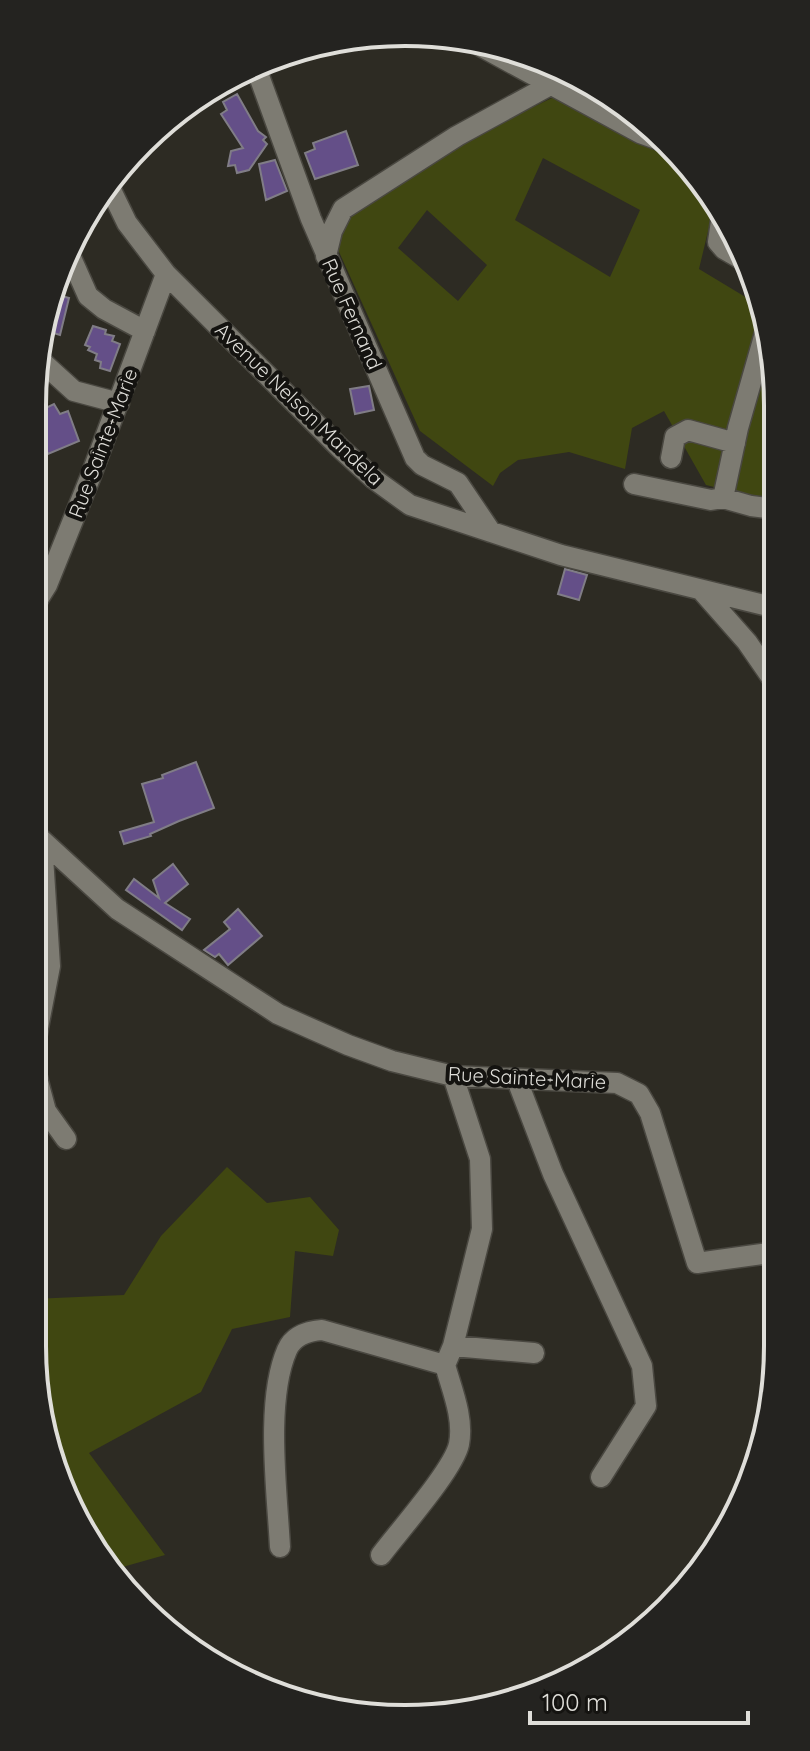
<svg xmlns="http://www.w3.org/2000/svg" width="810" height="1751" viewBox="0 0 810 1751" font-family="Quicksand,sans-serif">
  <rect width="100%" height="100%" fill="#2d2b23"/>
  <path fill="#404711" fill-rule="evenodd" d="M 552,98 L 674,151 L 701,178 L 715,202 L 699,269 L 762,307 L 775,356 L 775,502 L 706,485 L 664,411 L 632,428 L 625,469 L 569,452 L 518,460 L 500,473 L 493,486 L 420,431 L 335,243 L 345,204 L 383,171 L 437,153 ZM 543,158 L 640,210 L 610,277 L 515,220 ZM 427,210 L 487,265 L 458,301 L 398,248 Z
    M 227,1167 L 267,1203 L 310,1197 L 339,1230 L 333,1256 L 295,1251 L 290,1317 L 232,1329 L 201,1392 L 89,1453 L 165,1555 L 112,1570 L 52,1466 L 32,1346 L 32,1299 L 124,1295 L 161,1236 Z"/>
  <path fill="#644f88" stroke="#807d86" stroke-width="2" d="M 237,94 L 258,131 L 266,137 L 263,140 L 267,144 L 249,170 L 237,173 L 235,165 L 228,166 L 231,151 L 243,148 L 221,114 L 227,110 L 223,102 Z
    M 346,131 L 358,165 L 315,179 L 305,153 L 315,149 L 313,143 Z
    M 275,160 L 287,191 L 266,200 L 259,164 Z
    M 54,294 L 69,298 L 60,335 L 47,331 Z
    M 93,326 L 106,330 L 105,334 L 114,336 L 112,341 L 120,344 L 110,371 L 100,368 L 101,362 L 95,360 L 97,354 L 88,350 L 90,347 L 85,345 Z
    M 36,386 L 46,408 L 54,404 L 60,414 L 68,411 L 79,441 L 48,454 L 35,423 L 32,425 Z
    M 369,386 L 374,410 L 355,414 L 350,389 Z
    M 565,569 L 587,575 L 579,600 L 558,594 Z
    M 196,762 L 214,808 L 179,821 L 150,834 L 151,836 L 124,844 L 120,832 L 154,822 L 142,784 L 163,778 L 162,775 Z
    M 173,864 L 188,884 L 165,903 L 190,919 L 182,930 L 126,890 L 134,879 L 159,898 L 153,880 Z
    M 238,909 L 262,936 L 228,965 L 219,954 L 215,957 L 204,950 L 230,929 L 224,922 Z"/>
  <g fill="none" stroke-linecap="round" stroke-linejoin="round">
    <defs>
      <path id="minor" d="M 482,47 L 640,133 L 665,142
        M 255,65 L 311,219 L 415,458 L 422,465 L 458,483 L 491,532
        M 110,188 L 127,223 L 166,274 L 339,447 L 374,479 L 410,505 L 561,555 L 776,608
        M 722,214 L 718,242 L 724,249 L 750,264
        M 68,251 L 88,296 L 104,309 L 145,331
        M 326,256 L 332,231 L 343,209 L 457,136 L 552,84 L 565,70
        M 41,361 L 74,391 L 119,403
        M 671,458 L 675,437 L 688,430 L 735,443
        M 634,484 L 711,500 L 723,498 L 738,428 L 767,326
        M 723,498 L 751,506 L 775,509
        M 702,591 L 747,642 L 776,684
        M 32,609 L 47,585 L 90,478 L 166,274
        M 32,831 L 117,909 L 278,1014 L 348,1045 L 392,1061 L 453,1076 L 617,1083 L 639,1094 L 650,1113 L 697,1263 L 762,1254 L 778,1258
        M 42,841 L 50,966 L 32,1059 L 46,1111 L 66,1139
        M 453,1076 L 480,1159 L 482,1229 L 453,1346 L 534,1353
        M 517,1080 L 553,1174 L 642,1366 L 646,1406 L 601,1477
        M 280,1547 C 277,1491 265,1401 287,1350 C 293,1336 308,1331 322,1330 L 445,1365 L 453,1346
        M 381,1555 C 399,1531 454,1469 459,1444 C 464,1418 452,1390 445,1365"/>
    </defs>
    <use href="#minor" stroke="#4a4841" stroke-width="23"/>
    <use href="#minor" stroke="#7d7b72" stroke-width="20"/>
  </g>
  <g text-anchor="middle" stroke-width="8" stroke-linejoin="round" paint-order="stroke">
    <g font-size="20" fill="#dfded9" stroke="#141310">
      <text transform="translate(352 314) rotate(66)" y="7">Rue Fernand</text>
      <text transform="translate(299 404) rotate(44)" y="7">Avenue Nelson Mandela</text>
      <text transform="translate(103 443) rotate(-69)" y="7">Rue Sainte-Marie</text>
      <text transform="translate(527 1078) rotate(3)" y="7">Rue Sainte-Marie</text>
    </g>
  </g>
  <path d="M0 0H810V1751H0ZM405 46H405A359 359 0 0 1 764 405V1346A359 359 0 0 1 405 1705H405A359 359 0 0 1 46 1346V405A359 359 0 0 1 405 46Z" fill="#242320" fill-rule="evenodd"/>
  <path fill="none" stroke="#dfded9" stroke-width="4" d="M405 46H405A359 359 0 0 1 764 405V1346A359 359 0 0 1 405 1705H405A359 359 0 0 1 46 1346V405A359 359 0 0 1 405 46Z"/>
  <path d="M530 1711v12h218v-12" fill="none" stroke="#dfded9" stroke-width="4"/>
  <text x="542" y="1711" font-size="24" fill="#dfded9" stroke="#141310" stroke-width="6" paint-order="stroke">100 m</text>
</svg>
